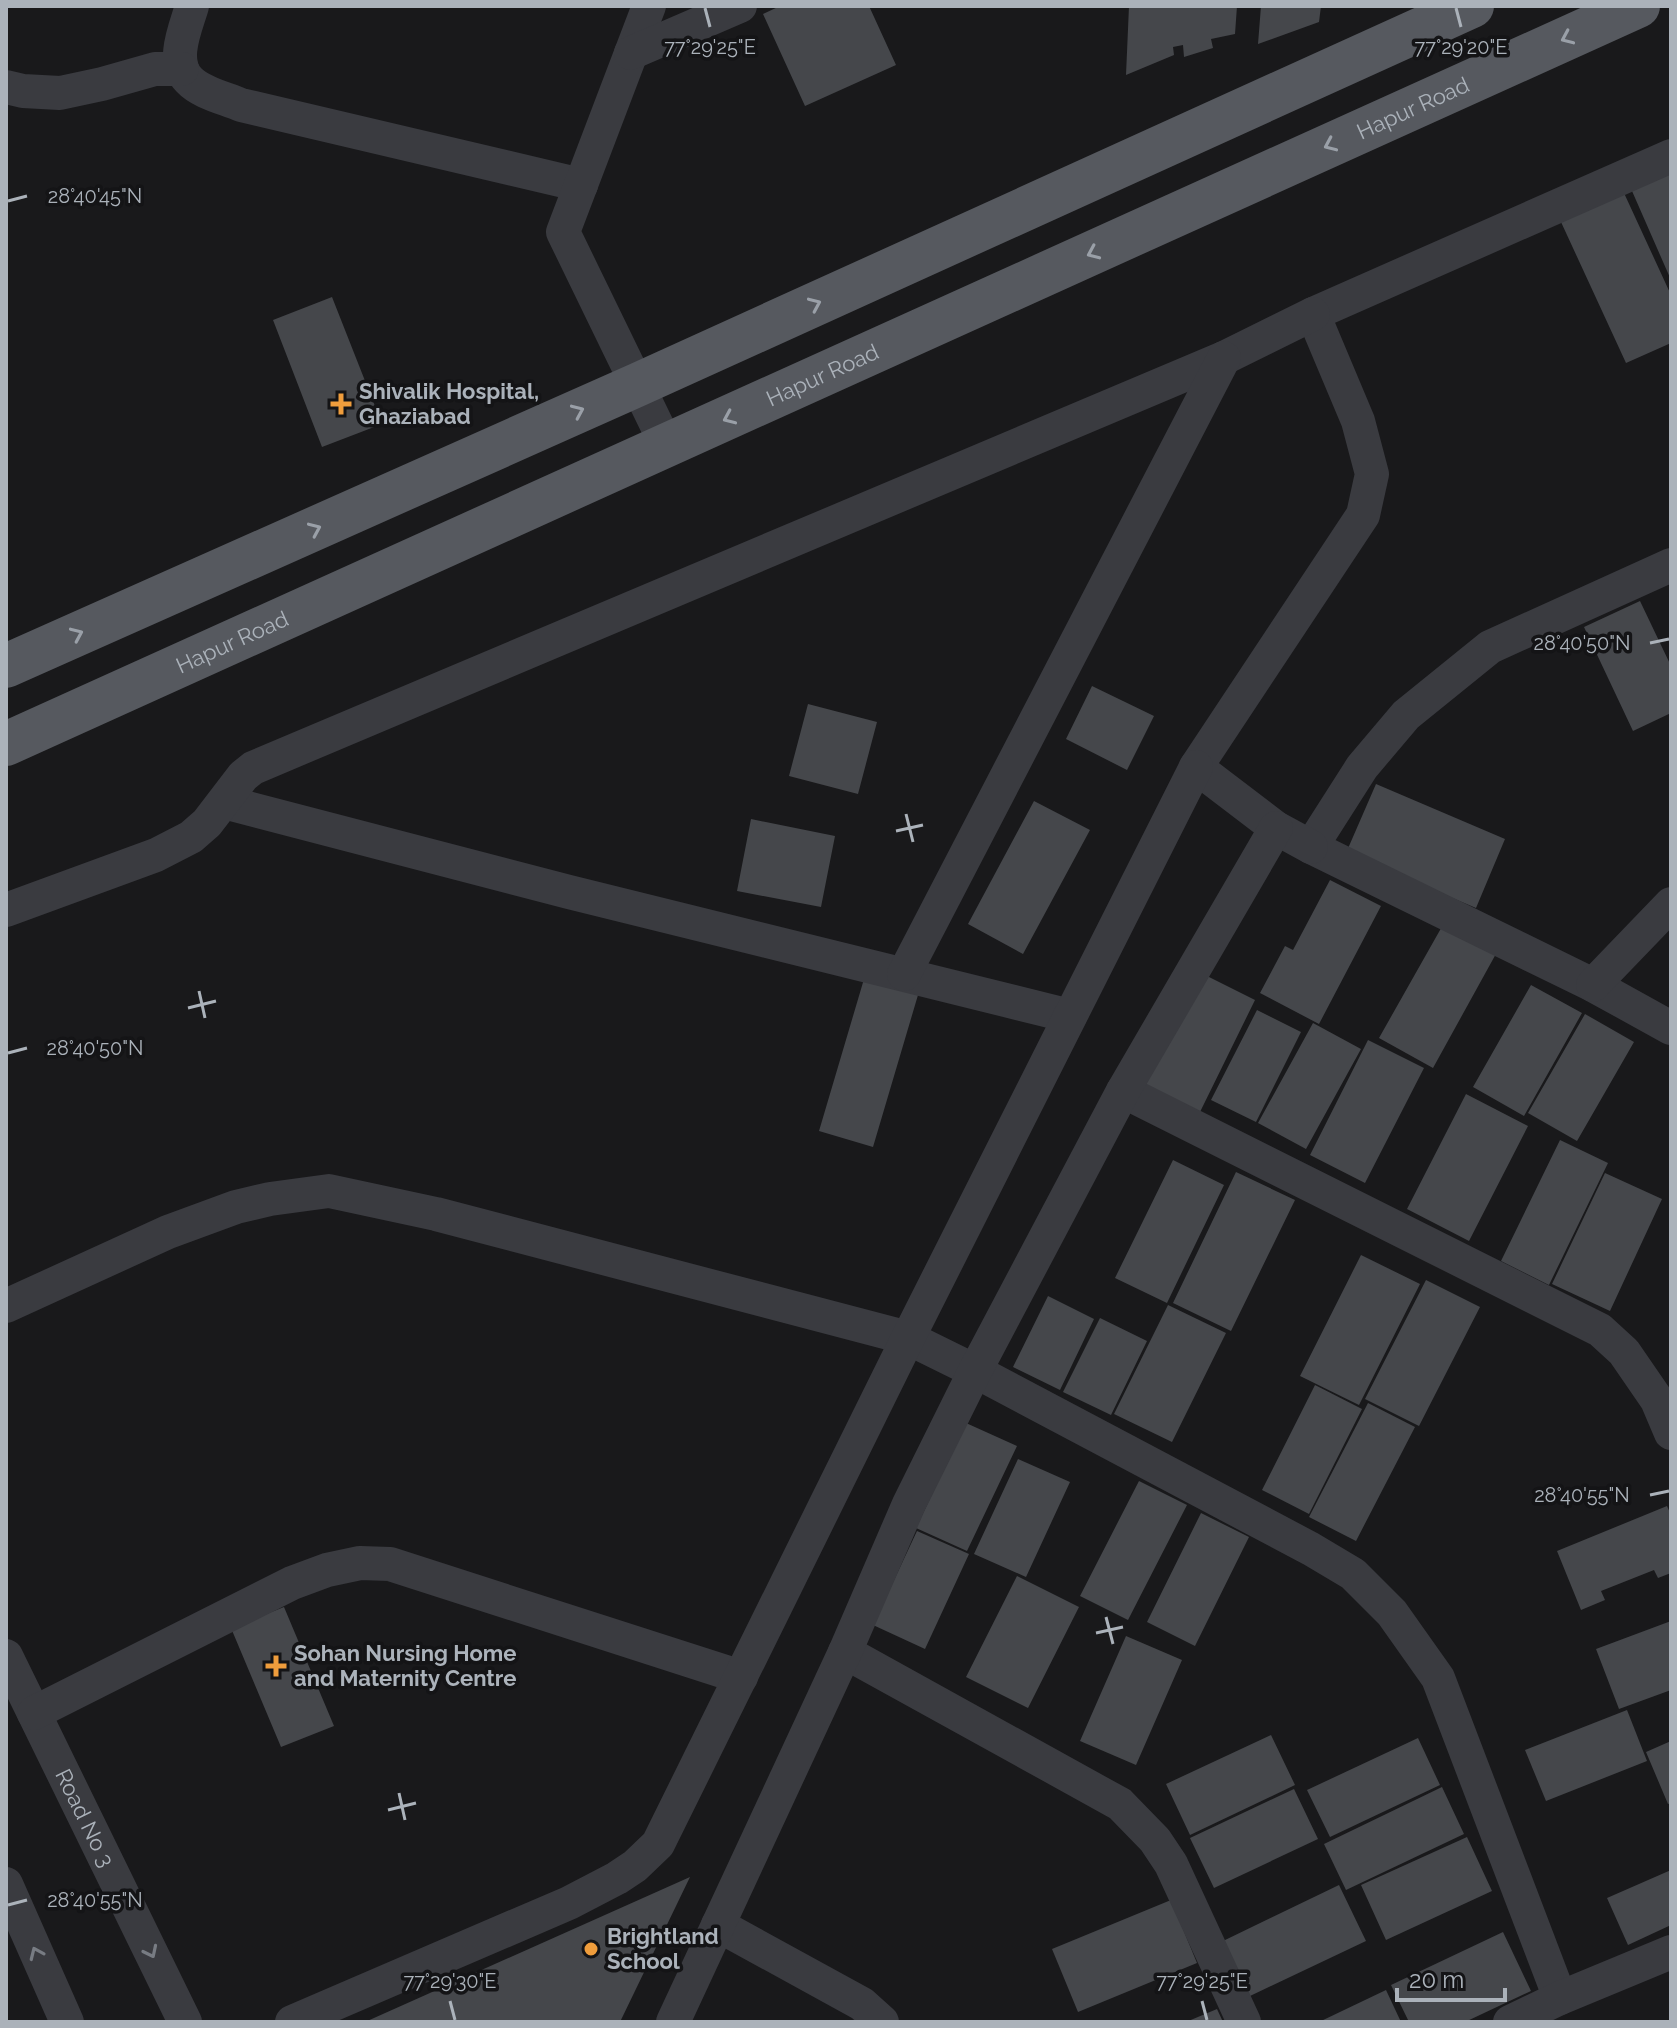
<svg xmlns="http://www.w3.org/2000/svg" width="1677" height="2028" viewBox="0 0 1677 2028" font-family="Raleway,sans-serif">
  <rect width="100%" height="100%" fill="#19191b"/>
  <path fill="#45474b" d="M 780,6 L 869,6 L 896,65 L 805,106 L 763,14 Z
    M 1129,6 L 1237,6 L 1235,34 L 1211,39 L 1213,48 L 1184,57 L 1183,45 L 1173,47 L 1174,55 L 1126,75 Z
    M 1261,6 L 1321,6 L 1319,22 L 1258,44 Z
    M 1671,173 L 1671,280 L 1632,191 Z
    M 1624,193 L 1671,295 L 1671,343 L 1626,363 L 1561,222 Z
    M 332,297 L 382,424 L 322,447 L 273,320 Z
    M 1640,601 L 1671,666 L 1671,713 L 1633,731 L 1584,627 Z
    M 1092,686 L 1154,716 L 1127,770 L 1066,739 Z
    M 808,704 L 877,722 L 858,794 L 789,776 Z
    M 1376,784 L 1505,839 L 1476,908 L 1346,853 Z
    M 1034,801 L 1090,830 L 1023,954 L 968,924 Z
    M 751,819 L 835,836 L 821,907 L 737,891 Z
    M 1330,880 L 1381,906 L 1319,1024 L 1260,993 L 1285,946 L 1293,950 Z
    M 1444,923 L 1497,952 L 1433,1068 L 1379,1038 Z
    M 1199,972 L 1255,1000 L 1200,1112 L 1144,1084 Z
    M 864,979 L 918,995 L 873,1147 L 819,1131 Z
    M 1531,985 L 1582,1013 L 1524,1116 L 1473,1087 Z
    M 1257,1010 L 1301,1032 L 1256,1122 L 1211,1100 Z
    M 1585,1014 L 1634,1042 L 1577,1141 L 1528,1113 Z
    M 1313,1023 L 1361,1049 L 1306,1149 L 1258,1123 Z
    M 1368,1040 L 1424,1068 L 1365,1183 L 1310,1155 Z
    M 1466,1094 L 1528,1126 L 1469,1241 L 1407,1209 Z
    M 1560,1140 L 1608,1163 L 1549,1285 L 1501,1261 Z
    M 1173,1160 L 1224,1185 L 1167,1303 L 1115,1278 Z
    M 1236,1172 L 1295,1200 L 1231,1331 L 1173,1303 Z
    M 1605,1173 L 1662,1199 L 1610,1311 L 1552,1284 Z
    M 1361,1255 L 1420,1284 L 1359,1405 L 1300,1376 Z
    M 1426,1280 L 1480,1307 L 1419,1426 L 1365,1399 Z
    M 1048,1296 L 1094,1319 L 1060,1390 L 1013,1367 Z
    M 1168,1305 L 1226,1333 L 1172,1442 L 1114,1414 Z
    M 1100,1318 L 1147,1341 L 1111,1415 L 1063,1392 Z
    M 1315,1385 L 1362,1409 L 1309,1514 L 1262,1490 Z
    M 1368,1403 L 1415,1427 L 1356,1541 L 1309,1517 Z
    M 966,1423 L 1017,1446 L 967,1551 L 916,1528 Z
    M 1018,1459 L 1070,1482 L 1026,1577 L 974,1554 Z
    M 1139,1481 L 1187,1505 L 1128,1620 L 1080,1596 Z
    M 1667,1506 L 1671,1515 L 1671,1573 L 1658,1578 L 1654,1570 L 1601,1591 L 1605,1600 L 1581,1610 L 1557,1551 Z
    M 1201,1513 L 1249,1537 L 1195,1646 L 1147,1622 Z
    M 917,1531 L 969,1554 L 925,1649 L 873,1625 Z
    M 1017,1576 L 1079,1607 L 1028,1708 L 966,1677 Z
    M 284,1607 L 334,1726 L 281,1747 L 231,1628 Z
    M 1671,1621 L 1671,1690 L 1619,1709 L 1596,1649 Z
    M 1126,1636 L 1182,1660 L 1136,1765 L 1080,1741 Z
    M 1627,1710 L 1647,1761 L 1546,1801 L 1525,1750 Z
    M 1271,1735 L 1295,1785 L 1190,1835 L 1166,1784 Z
    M 1418,1738 L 1440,1785 L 1330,1837 L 1307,1790 Z
    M 1671,1741 L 1671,1803 L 1668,1804 L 1646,1752 Z
    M 1442,1787 L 1464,1834 L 1346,1890 L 1324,1844 Z
    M 1294,1789 L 1318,1839 L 1214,1888 L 1190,1838 Z
    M 1467,1837 L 1492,1891 L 1386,1940 L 1361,1885 Z
    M 1671,1870 L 1671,1925 L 1628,1945 L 1607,1898 Z
    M 690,1877 L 620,2022 L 365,2022 Z
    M 1339,1885 L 1366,1941 L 1250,1996 L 1223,1941 Z
    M 1171,1900 L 1197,1963 L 1078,2012 L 1052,1949 Z
    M 1503,1932 L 1531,1991 L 1465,2022 L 1409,2022 L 1391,1985 Z
    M 1386,1990 L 1401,2022 L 1319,2022 Z
    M 1217,2009 L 1223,2022 L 1186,2022 Z"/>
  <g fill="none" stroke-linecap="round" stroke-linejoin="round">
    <g stroke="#3a3b40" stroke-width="34">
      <path d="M 192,6 C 186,27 170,61 189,80 C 201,93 225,98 241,105 L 581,185"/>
      <path d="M 649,6 L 563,232 L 667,446"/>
      <path d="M 631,53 L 740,6"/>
      <path d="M 6,87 L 23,91 L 60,93 L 102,84 L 155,69 L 182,69"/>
      <path d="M 1671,565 L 1490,647 L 1406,715 L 1362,767 L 1311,847 L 1593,985 L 1671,1028"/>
      <path d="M 224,802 L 569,892 L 1070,1016"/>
      <path d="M 1311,847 L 1276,828 L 1196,767 L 1363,515 L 1372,474 L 1358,421 L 1313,314 L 1671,156"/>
      <path d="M 6,910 L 156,855 L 191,837 L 207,823 L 243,776 L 253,768 L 1224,358 L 1313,314"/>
      <path d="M 904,974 L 1224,358"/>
      <path d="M 1593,985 L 1671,904"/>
      <path d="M 1123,1091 L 1600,1330 L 1624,1352 L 1657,1400 L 1671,1433"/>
      <path d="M 6,1306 L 168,1232 L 236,1207 L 270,1199 L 329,1191 L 436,1214 L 908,1338 L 975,1371 L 1311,1549 L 1353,1574 L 1392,1613 L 1438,1678 L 1560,1998"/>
      <path d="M 845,1652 L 1120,1804 L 1155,1840 L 1171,1864 L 1244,2022"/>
      <path id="s1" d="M 6,1656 L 185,2022"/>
      <path d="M 34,1713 L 292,1583 L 327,1570 L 360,1563 L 390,1564 L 741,1677"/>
      <path d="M 6,1884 L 67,2022"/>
      <path d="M 718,1925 L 862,2004 L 882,2022"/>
      <path d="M 292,2022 L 569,1903 L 617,1878 L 635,1866 L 658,1844 L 908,1338 L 1196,767"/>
      <path d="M 673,2022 L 845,1652 L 909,1504 L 975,1371 L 1123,1091 L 1276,828"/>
      <path d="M 1510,2022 L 1560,1998 L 1671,1952"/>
    </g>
    <g stroke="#56595f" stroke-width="44">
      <path d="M 6,666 L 637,385 L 1472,6"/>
      <path id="s2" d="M 6,744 L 1638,6"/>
    </g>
  </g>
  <defs><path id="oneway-chevron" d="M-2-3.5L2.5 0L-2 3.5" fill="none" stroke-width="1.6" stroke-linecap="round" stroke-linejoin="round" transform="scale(2)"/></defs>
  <g stroke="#9aa0a8">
    <use href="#oneway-chevron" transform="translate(1567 38) rotate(156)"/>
    <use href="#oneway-chevron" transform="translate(1330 145) rotate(156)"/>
    <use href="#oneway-chevron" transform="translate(1093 253) rotate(156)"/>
    <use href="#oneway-chevron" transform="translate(815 304) rotate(-24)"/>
    <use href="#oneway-chevron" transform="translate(578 411) rotate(-24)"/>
    <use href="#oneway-chevron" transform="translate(729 418) rotate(156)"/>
    <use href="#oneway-chevron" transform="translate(315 529) rotate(-24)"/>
    <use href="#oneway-chevron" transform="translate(77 634) rotate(-24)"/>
  </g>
  <g stroke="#787c83">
    <use href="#oneway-chevron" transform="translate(151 1952) rotate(64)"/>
    <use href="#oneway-chevron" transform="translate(36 1953) rotate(-114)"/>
  </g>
  <path fill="none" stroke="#abb2ba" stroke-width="3" d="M 705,8 L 710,27M 1456,8 L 1461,27M 8,201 L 27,196M 1650,643 L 1669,639M 906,814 L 913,842M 896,831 L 923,825M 199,991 L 205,1018M 188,1008 L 216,1001M 8,1053 L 27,1048M 1650,1495 L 1669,1491M 1106,1617 L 1113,1644M 1096,1633 L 1123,1627M 399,1793 L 405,1820M 388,1810 L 416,1803M 8,1905 L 27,1900M 450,2001 L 455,2020M 1202,2001 L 1207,2020"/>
  <g fill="#ef9d3c" stroke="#141416" stroke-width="3">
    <path d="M337 392h8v8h8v8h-8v8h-8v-8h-8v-8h8z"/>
    <path d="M272 1654h8v8h8v8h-8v8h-8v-8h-8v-8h8z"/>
    <circle cx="591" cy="1949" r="8"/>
  </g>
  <g text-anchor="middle" stroke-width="7" stroke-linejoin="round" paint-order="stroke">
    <g font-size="22" fill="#abb2ba" stroke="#141416">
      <text dy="8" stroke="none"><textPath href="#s2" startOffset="1544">Hapur Road</textPath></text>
      <text dy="8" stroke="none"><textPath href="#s2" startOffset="896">Hapur Road</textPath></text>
      <text dy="8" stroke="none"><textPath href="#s2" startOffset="248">Hapur Road</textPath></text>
      <text dy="8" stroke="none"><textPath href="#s1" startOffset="180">Road No 3</textPath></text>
    </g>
    <g font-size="22" font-weight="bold" fill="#abb2ba" stroke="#141416" text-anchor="start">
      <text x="359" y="399">Shivalik Hospital,<tspan x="359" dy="25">Ghaziabad</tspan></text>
      <text x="294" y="1661">Sohan Nursing Home<tspan x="294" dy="25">and Maternity Centre</tspan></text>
      <text x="607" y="1944">Brightland<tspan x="607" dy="25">School</tspan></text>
    </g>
  </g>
  <g font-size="20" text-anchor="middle" fill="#abb2ba" stroke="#141416" stroke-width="7" stroke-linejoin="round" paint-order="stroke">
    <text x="710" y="54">77°29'25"E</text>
    <text x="1461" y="54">77°29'20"E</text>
    <text x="95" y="203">28°40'45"N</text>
    <text x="1582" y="650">28°40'50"N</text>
    <text x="95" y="1055">28°40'50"N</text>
    <text x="1582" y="1502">28°40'55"N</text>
    <text x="95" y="1907">28°40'55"N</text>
    <text x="450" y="1988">77°29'30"E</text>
    <text x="1202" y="1988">77°29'25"E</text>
  </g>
  <rect width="1677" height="2028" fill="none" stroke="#abb2ba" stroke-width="16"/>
  <path d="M1397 1988v12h108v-12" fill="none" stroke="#abb2ba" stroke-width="4"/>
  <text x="1409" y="1988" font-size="24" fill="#abb2ba" stroke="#141416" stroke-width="6" paint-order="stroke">20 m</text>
</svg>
